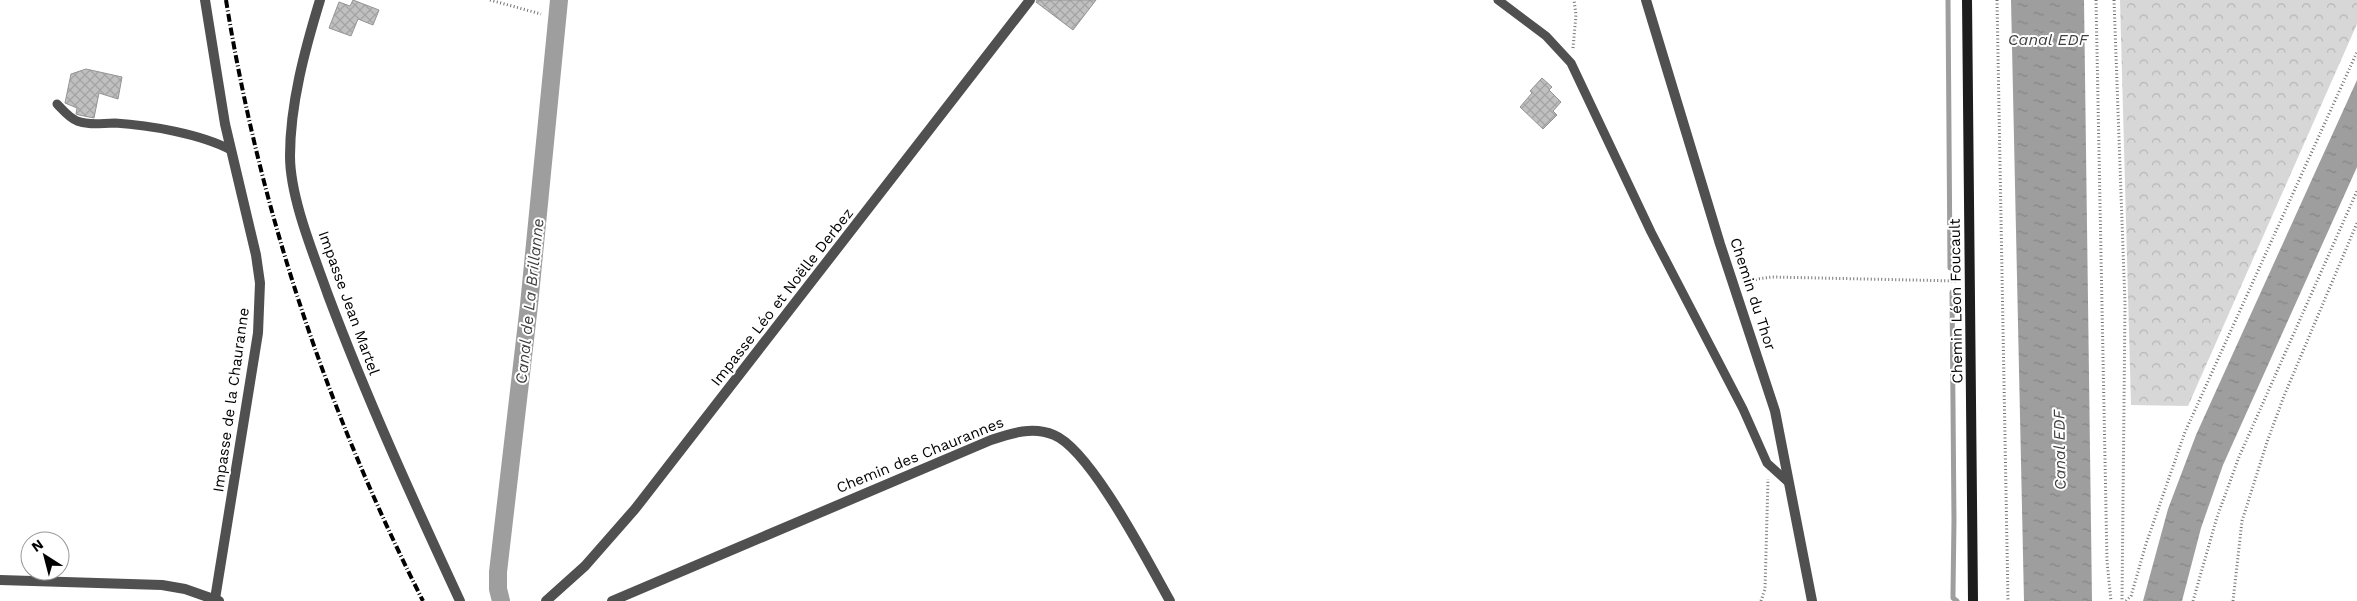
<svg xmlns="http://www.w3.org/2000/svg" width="2357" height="601" viewBox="0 0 2357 601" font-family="'Work Sans',sans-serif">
  <defs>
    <pattern id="forest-crowns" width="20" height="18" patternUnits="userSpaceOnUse" patternTransform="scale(1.25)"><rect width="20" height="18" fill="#d7d7d7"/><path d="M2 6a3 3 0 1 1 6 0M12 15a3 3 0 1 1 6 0" fill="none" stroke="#b7b7b7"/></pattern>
    <pattern id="water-ripples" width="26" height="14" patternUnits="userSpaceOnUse" patternTransform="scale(1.25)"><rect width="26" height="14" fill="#9e9e9e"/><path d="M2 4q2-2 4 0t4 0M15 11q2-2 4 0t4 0" fill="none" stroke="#868686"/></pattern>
    <pattern id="building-cross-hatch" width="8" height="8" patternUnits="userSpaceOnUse" patternTransform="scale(1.25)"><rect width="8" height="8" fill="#c0c0c0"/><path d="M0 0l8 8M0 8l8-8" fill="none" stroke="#a3a3a3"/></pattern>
  </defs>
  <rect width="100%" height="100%" fill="#fff"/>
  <path fill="url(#forest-crowns)" d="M 2120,0 L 2357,0 L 2357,24 L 2188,406 L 2131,405 Z"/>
  <path fill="url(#water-ripples)" d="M 2011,0 L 2084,0 L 2092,601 L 2024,601 Z
    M 2357,80 L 2357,167 L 2223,465 L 2201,528 L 2182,601 L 2143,601 L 2168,509 L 2196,435 Z"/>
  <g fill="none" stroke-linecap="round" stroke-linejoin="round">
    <path stroke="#9e9e9e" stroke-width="5" d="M 1948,0 L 1950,268
      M 1952,292 L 1954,520 L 1953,593 L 1953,598 L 1957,601"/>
    <path stroke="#9e9e9e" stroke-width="18" d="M 501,601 L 498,589 L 498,572 L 529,305 L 559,0"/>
  </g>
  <path fill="url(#building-cross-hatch)" stroke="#949494" d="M 353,0 L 379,10 L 373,25 L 358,19 L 351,36 L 329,28 L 339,2 L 350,6 Z
    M 1037,0 L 1096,0 L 1073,30 L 1036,2 Z
    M 86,69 L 122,77 L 118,99 L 99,93 L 94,118 L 79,115 L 76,114 L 77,108 L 65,103 L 71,74 Z
    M 1542,78 L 1552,87 L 1549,90 L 1561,102 L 1553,111 L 1557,115 L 1543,129 L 1520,107 L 1532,93 L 1530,91 Z"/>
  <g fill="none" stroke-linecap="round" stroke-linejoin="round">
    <path stroke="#727272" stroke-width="3" stroke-dasharray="1 2.5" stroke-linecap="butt" d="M 490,0 L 541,14
      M 1997,0 L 2008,601
      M 2096,0 L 2107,561 L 2111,601
      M 2114,0 L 2125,304 L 2122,601
      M 1573,48 L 1576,15 L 1574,0
      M 1746,284 L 1757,279 L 1772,277 L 1958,281
      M 1761,601 L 1765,589 L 1768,479
      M 2126,601 L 2131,596 L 2146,544 L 2185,432 L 2357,52
      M 2193,601 L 2217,517 L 2239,457 L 2357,191
      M 2233,601 L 2242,521 L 2267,442 L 2284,396 L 2357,223"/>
    <path stroke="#505050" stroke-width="9" d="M 1498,0 L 1546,36 L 1571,63 L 1651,232 L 1743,409 L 1767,463 L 1788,482
      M 57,104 C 64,111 68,117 77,121 C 90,126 102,123 115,123 C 149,125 201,134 231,150"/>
    <path stroke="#505050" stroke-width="10" d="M 205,0 L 225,124 L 256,255 L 260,283 L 258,333 L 215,599
      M 320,0 C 305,49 290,104 290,156 C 290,198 314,255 328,295 C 367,399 413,500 460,601
      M 1646,0 L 1720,244 L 1775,411 L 1812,601
      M 0,580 L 162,585 L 185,589 L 219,601
      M 546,601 L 585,566 L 635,509 L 1030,0
      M 612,601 L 991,440 C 1012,433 1033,426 1054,435 C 1091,450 1149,564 1170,601"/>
    <path stroke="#1d1d1d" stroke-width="10" d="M 1967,0 L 1973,601"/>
    <path stroke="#000" stroke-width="4" stroke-dasharray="8 2.5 1 2.5" stroke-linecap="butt" d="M 226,0 C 260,211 327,411 423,601"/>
  </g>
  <g text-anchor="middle" stroke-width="4" stroke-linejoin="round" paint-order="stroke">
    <g font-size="15" fill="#000" stroke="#fff">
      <text transform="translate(1753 294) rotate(72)" y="5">Chemin du Thor</text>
      <text transform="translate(782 297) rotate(-52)" y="5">Impasse Léo et Noëlle Derbez</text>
      <text transform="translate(1956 301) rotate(-91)" y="5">Chemin Léon Foucault</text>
      <text transform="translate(349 303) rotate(70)" y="5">Impasse Jean Martel</text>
      <text transform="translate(231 400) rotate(-82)" y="5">Impasse de la Chauranne</text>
      <text transform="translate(920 455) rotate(-22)" y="5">Chemin des Chaurannes</text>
    </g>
    <g font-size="16" font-style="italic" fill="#3f3f3f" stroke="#fff">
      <text x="2048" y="45">Canal EDF</text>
      <text transform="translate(529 301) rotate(-84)" y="6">Canal de La Brillanne</text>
      <text transform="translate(2059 450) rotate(-91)" y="6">Canal EDF</text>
    </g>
  </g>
  <g transform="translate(45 556) rotate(324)"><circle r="24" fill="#ffffff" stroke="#999999"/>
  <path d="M0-4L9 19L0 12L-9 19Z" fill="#000000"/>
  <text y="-8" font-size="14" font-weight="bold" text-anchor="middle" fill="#000000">N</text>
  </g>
</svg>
